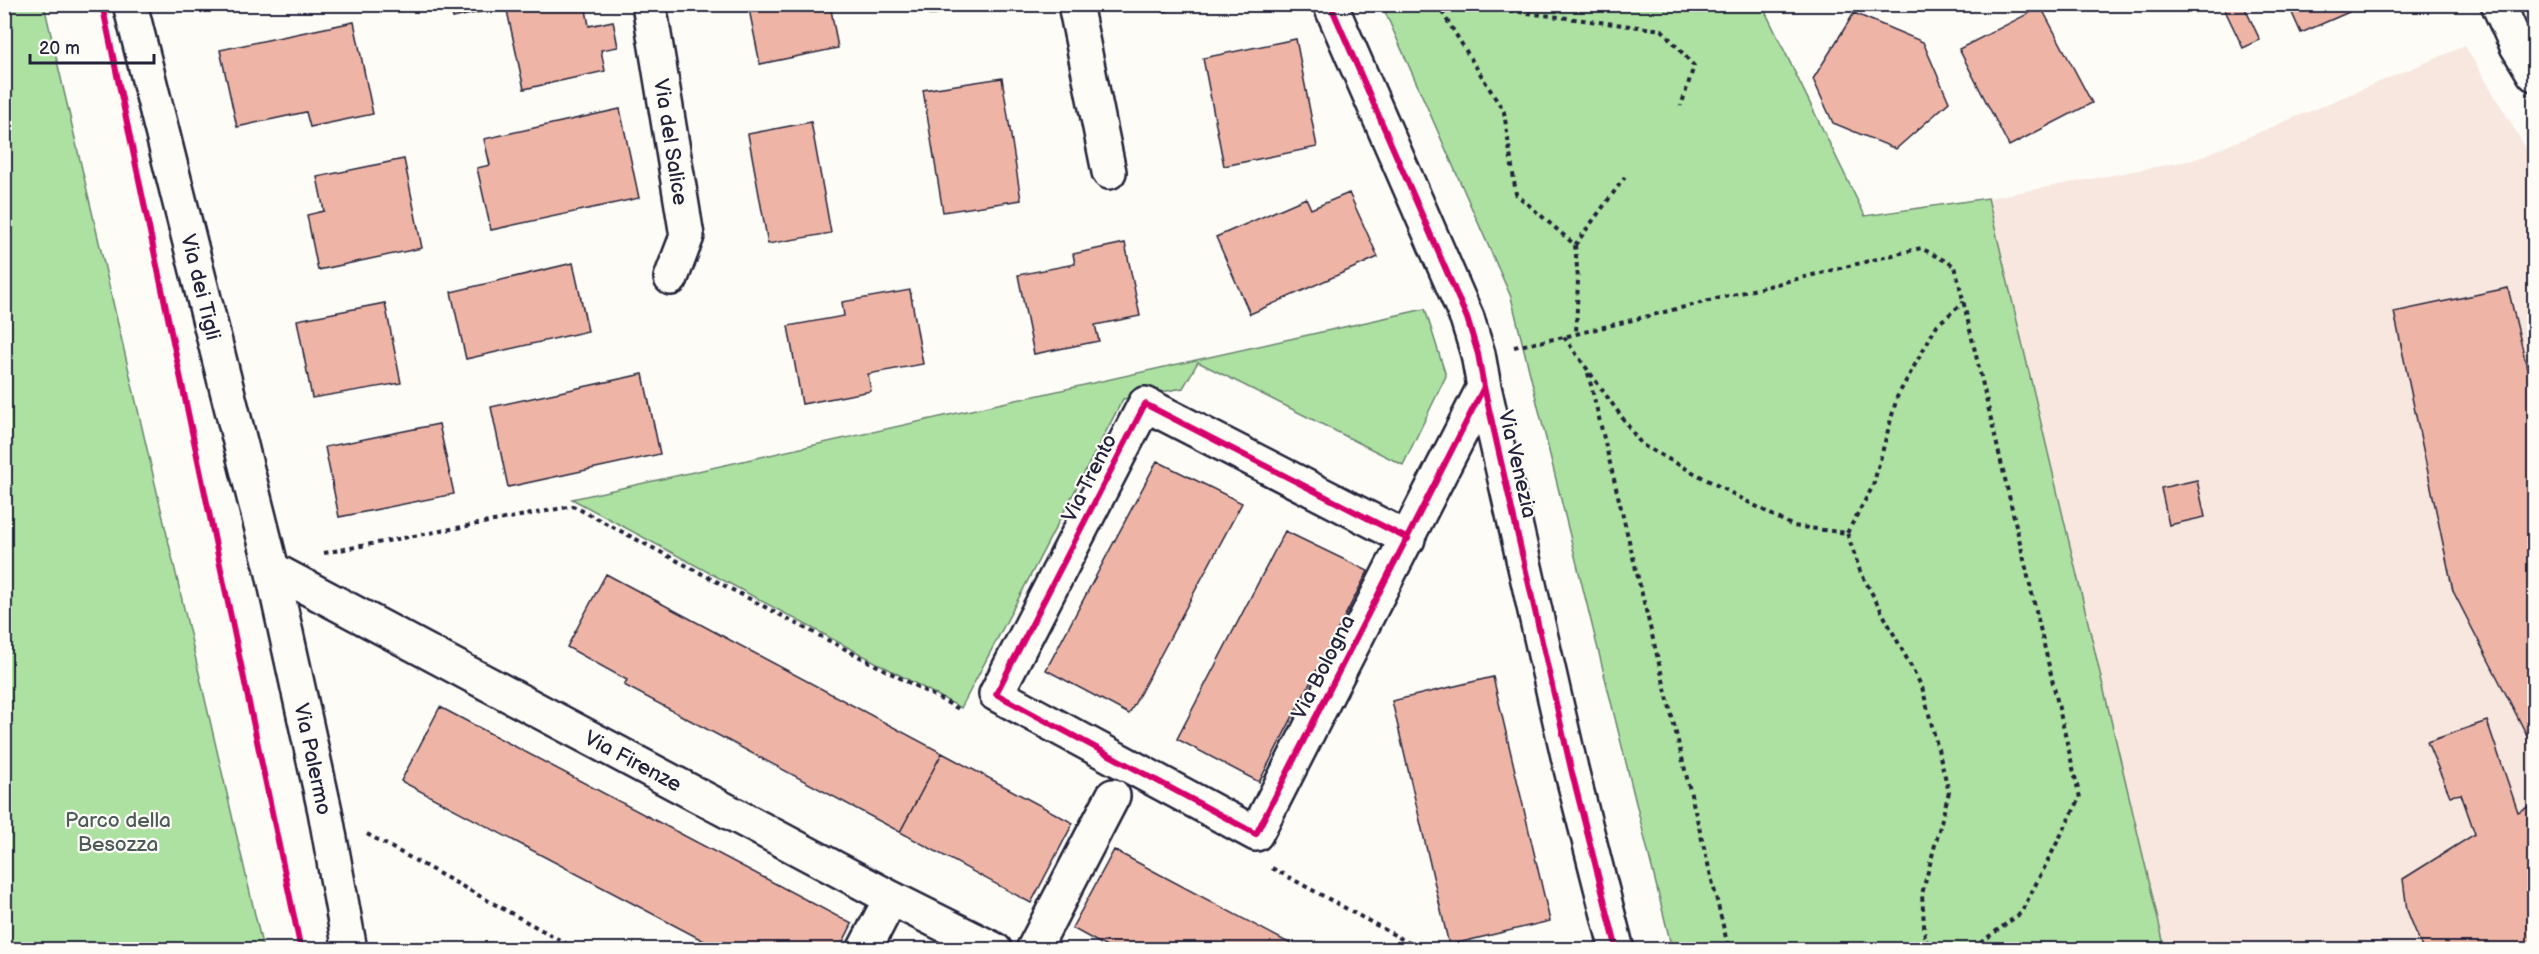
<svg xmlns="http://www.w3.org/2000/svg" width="2539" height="954" viewBox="0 0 2539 954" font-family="'Balsamiq Sans',sans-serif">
  <rect width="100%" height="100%" fill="#fdfcf7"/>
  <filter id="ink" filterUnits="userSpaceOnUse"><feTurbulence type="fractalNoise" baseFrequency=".0167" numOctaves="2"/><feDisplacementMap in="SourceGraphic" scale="12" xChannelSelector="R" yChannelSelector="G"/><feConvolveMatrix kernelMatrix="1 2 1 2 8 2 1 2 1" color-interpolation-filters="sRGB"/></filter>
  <g filter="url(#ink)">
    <path fill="#f8e7df" d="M 2465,46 L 2534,162 L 2534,949 L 2165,949 L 1988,198 L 2193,160 Z"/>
    <path fill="#ade1a2" stroke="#68826e" stroke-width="1.5" d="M 44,4 L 44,5 L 263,949 L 5,949 L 4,5 Z
      M 1382,5 L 1762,5 L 1865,216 L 1988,198 L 2165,949 L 1672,949 L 1511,297 Z
      M 1425,309 L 1446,376 L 1403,465 L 1198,362 L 1183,388 L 1123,399 L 961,708 L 572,499 Z"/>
    <path fill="#eeb5a7" stroke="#22223b" stroke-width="1.5" d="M 450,4 L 585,4 L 589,26 L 613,21 L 618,47 L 601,50 L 605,71 L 524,89 L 506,6 L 453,18 Z
      M 748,4 L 830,4 L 838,48 L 760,64 Z
      M 927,4 L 988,4 L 929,15 Z
      M 1160,4 L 1199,4 L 1162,12 Z
      M 2222,4 L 2243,4 L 2260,40 L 2243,48 Z
      M 2288,4 L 2346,4 L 2349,12 L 2301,33 Z
      M 2041,7 L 2092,103 L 2009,146 L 1959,49 Z
      M 1854,13 L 1923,42 L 1949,102 L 1896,149 L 1833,123 L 1813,79 Z
      M 354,22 L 373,114 L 310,127 L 306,112 L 237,127 L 220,50 Z
      M 1296,39 L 1317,147 L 1224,166 L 1203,58 Z
      M 1002,78 L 1021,200 L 943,212 L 923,90 Z
      M 620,109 L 639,198 L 491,230 L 477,168 L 490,165 L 484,139 Z
      M 811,122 L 831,233 L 768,244 L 748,134 Z
      M 404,159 L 422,248 L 318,270 L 307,215 L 324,211 L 317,177 Z
      M 1349,193 L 1378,257 L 1250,314 L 1216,237 L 1306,198 L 1311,209 Z
      M 1125,243 L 1140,316 L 1095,325 L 1099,341 L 1034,354 L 1018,275 L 1075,264 L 1073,254 Z
      M 573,263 L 588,331 L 466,359 L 451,292 Z
      M 2508,288 L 2534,397 L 2534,749 L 2453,591 L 2394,312 Z
      M 910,290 L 923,364 L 868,374 L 871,391 L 802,404 L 788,326 L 844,316 L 842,302 Z
      M 385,303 L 401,383 L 312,398 L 297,320 Z
      M 643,374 L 660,454 L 508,487 L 491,407 Z
      M 439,424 L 454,494 L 339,517 L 325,447 Z
      M 1157,461 L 1242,503 L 1129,714 L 1046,670 Z
      M 2197,480 L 2205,517 L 2169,525 L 2161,488 Z
      M 1285,531 L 1368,571 L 1259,782 L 1177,739 Z
      M 606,574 L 942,753 L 900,832 L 624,685 L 627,680 L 567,647 Z
      M 1493,677 L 1550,921 L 1449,945 L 1392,701 Z
      M 440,707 L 852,924 L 839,950 L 721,950 L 401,781 Z
      M 2487,721 L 2518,812 L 2534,804 L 2534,943 L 2503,950 L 2423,950 L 2407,910 L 2403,879 L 2475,834 L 2461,794 L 2450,796 L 2427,742 Z
      M 942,753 L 1073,823 L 1031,903 L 900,832 Z
      M 1114,850 L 1302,950 L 1112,950 L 1072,928 Z"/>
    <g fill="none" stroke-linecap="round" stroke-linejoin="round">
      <defs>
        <path id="minor" d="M 130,4 L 272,569 L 325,811 L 350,950
          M 649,4 L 687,236 L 671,278
          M 1075,4 L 1109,172
          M 1330,4 L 1467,318 L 1478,354 L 1484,387 L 1571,769 L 1617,950
          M 2498,4 L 2517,46 L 2534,74
          M 1408,539 L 1145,404 L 996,694 L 1256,834 L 1484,387
          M 272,569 L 891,898 L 995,950
          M 864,950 L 891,898
          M 1033,950 L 1113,796"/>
      </defs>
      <use href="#minor" stroke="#22223b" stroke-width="38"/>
      <path stroke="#22223b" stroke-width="4" stroke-dasharray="4.5 4.5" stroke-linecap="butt" d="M 1437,4 L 1504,112 L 1516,194 L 1575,245 L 1578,279 L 1576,334
        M 1456,4 L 1662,30 L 1694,66 L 1681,106
        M 1575,245 L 1625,177
        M 1564,337 L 1642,445 L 1793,526 L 1847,533 L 1860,571 L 1922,687 L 1949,792 L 1922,894 L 1925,940 L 1938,950
        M 1514,347 L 1564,337 L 1921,248 L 1955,266 L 2080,798 L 2021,913 L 1980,943 L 1962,950
        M 1588,373 L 1729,950
        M 1847,533 L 1873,486 L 1897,397 L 1937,325 L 1964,302
        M 324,553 L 573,506 L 961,710
        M 367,834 L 578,950
        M 1272,868 L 1422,950"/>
      <use href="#minor" stroke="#fdfcf7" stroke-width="33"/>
      <defs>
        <path id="cycleway" d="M 102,4 L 301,950
          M 1330,4 L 1467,318 L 1478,354 L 1484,387 L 1571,769 L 1617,950
          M 1408,539 L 1145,404 L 996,694 L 1256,834 L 1484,387"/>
      </defs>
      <use href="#cycleway" stroke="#fdfcf7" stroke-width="10"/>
      <use href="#cycleway" stroke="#d6006c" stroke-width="6"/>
    </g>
  </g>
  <g text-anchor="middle" stroke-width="4.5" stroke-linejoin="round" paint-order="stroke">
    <g font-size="21" fill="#22223b" stroke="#fdfcf7">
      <text transform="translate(671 142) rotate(81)" y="7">Via del Salice</text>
      <text transform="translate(201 287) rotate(76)" y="7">Via dei Tigli</text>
      <text transform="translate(1518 464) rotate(77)" y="7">Via Venezia</text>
      <text transform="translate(1089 478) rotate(-63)" y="7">Via Trento</text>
      <text transform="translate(1323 667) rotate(-63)" y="7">Via Bologna</text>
      <text transform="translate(313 759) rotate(78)" y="7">Via Palermo</text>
      <text transform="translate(633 761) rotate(28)" y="7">Via Firenze</text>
    </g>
    <g font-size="21" fill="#4c5b5a" stroke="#fdfcf7">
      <text x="118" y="827">Parco della<tspan x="118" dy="24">Besozza</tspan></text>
    </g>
  </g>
  <rect width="2539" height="954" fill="none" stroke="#fdfcf7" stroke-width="24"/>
  <rect x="12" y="12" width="2515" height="930" fill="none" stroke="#22223b" stroke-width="2" filter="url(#ink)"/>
  <path d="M30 54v9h124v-9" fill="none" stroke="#22223b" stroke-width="3"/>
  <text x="39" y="54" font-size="18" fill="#22223b" stroke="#fdfcf7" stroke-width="4.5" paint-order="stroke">20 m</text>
</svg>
